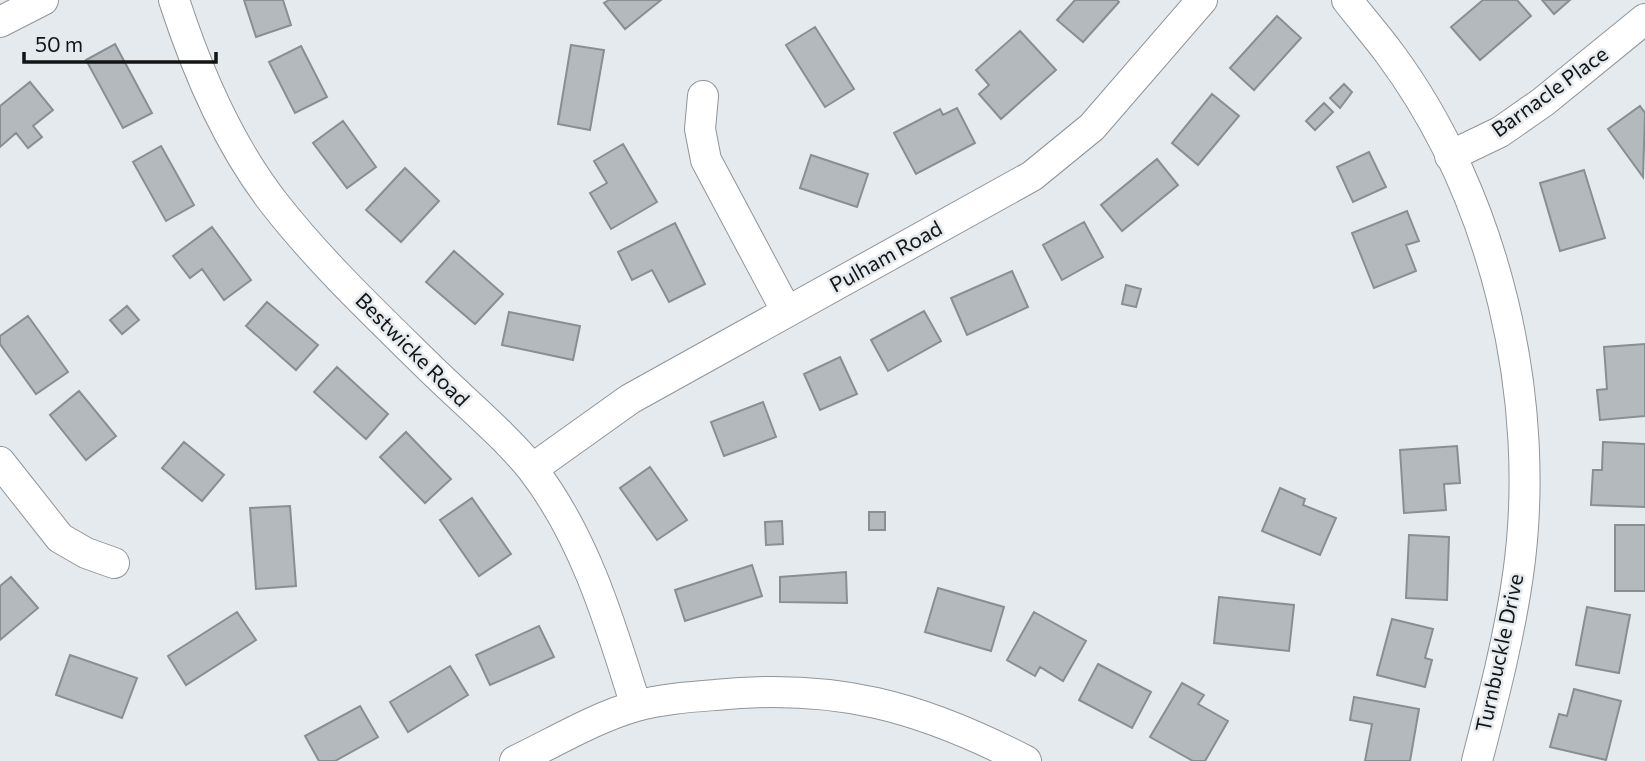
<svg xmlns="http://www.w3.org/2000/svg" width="1645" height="761" viewBox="0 0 1645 761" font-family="Commissioner,sans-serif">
  <rect width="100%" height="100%" fill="#e5eaee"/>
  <path fill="#b4b9bd" stroke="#898e91" stroke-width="2" d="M 244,0 L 283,0 L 291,25 L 256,37 Z
    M 609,0 L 661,0 L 625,29 L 604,3 Z
    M 1075,0 L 1117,0 L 1119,2 L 1083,42 L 1057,20 Z
    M 1483,0 L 1517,0 L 1531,16 L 1480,60 L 1451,27 Z
    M 1542,0 L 1570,0 L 1554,14 Z
    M 1277,16 L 1301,38 L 1254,90 L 1230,68 Z
    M 815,27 L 854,89 L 825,107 L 786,45 Z
    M 1020,31 L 1056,70 L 1001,119 L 979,94 L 989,85 L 976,70 Z
    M 115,44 L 152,113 L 123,128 L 86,60 Z
    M 571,45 L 604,50 L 590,130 L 558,124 Z
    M 301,46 L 327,97 L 295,113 L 269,62 Z
    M 30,82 L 53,110 L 33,126 L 42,137 L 28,148 L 16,133 L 0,147 L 0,106 Z
    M 1344,84 L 1352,92 L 1340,108 L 1330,98 Z
    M 1212,94 L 1239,116 L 1198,165 L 1172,143 Z
    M 1324,103 L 1333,112 L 1315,130 L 1306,121 Z
    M 1640,106 L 1645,113 L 1643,177 L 1608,129 Z
    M 957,108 L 975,143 L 916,174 L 894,133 L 940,109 L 943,115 Z
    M 343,121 L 376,167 L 347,188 L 313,143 Z
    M 623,144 L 657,202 L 611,229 L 590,193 L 607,183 L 594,161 Z
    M 161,146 L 194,205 L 166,221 L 133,162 Z
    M 1369,152 L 1386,187 L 1353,202 L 1337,167 Z
    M 811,155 L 868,174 L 857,207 L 800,188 Z
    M 1157,159 L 1178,185 L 1122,231 L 1101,205 Z
    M 405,168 L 439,201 L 401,242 L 366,210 Z
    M 1584,170 L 1605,238 L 1560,251 L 1540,183 Z
    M 1407,211 L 1419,241 L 1406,245 L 1416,271 L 1374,288 L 1352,233 Z
    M 1084,222 L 1103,257 L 1062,280 L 1043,245 Z
    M 675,223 L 705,284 L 669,302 L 652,270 L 632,280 L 618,252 Z
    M 212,227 L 251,280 L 224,300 L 202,269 L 190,278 L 173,256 Z
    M 454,251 L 503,294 L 475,324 L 426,282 Z
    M 1012,271 L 1028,307 L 967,335 L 951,298 Z
    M 1126,285 L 1141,289 L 1136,307 L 1122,304 Z
    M 267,302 L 318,345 L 296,370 L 246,326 Z
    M 127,306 L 139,320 L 122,334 L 110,320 Z
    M 924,311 L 941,341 L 888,371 L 871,340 Z
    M 509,312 L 580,326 L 573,360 L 502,345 Z
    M 28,316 L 68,372 L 36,394 L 0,344 L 0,336 Z
    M 1645,344 L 1645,416 L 1600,420 L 1597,390 L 1607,389 L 1604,347 Z
    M 840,357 L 857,394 L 820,410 L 804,374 Z
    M 337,367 L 388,414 L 366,439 L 314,392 Z
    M 79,391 L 116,436 L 86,460 L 50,415 Z
    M 763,402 L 776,437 L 724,456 L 711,422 Z
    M 406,432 L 451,479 L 425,503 L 380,457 Z
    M 184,442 L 224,475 L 202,501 L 162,468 Z
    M 1603,442 L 1645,444 L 1645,507 L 1591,505 L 1593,470 L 1602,470 Z
    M 1457,446 L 1460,483 L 1444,484 L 1446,510 L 1404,513 L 1400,450 Z
    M 650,467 L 687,520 L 657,540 L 620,488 Z
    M 1280,488 L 1305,499 L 1303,505 L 1336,518 L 1320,555 L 1262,531 Z
    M 472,498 L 511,554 L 479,576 L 440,520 Z
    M 290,506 L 296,586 L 256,589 L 250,508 Z
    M 869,512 L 885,512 L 885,530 L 869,530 Z
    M 782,521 L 783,544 L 766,545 L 765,522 Z
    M 1615,525 L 1645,525 L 1645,591 L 1615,591 Z
    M 1409,535 L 1449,537 L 1447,600 L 1406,598 Z
    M 752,565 L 762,596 L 685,621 L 675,590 Z
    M 846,572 L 847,603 L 780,602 L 780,577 Z
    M 11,577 L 38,608 L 0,640 L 0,586 Z
    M 938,588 L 1004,607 L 991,651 L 925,632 Z
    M 1219,597 L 1294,605 L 1289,651 L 1214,643 Z
    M 1587,607 L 1630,615 L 1619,673 L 1576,665 Z
    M 237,612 L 256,640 L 186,685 L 168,656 Z
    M 1034,612 L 1086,641 L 1063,681 L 1040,667 L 1035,676 L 1007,660 Z
    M 1392,619 L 1433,629 L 1425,658 L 1432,660 L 1425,687 L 1377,675 Z
    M 539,626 L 554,657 L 490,685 L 476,655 Z
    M 70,655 L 137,678 L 122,718 L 56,695 Z
    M 1098,664 L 1151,692 L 1132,728 L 1079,700 Z
    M 450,666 L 468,695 L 408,732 L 390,702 Z
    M 1182,683 L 1204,695 L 1198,704 L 1228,721 L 1205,761 L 1193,761 L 1150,737 Z
    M 1574,689 L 1621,701 L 1606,760 L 1550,747 L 1559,714 L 1567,716 Z
    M 1354,697 L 1419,709 L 1410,761 L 1365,761 L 1372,724 L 1350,720 Z
    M 360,706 L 378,737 L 335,761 L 319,761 L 305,736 Z"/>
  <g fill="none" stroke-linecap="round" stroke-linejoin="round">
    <defs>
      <path id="minor" d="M 174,0 C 197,71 228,144 274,203 C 320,262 374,313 427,365 C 459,397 505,435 532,469 C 585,537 611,626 636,706
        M 1347,0 C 1361,18 1376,35 1390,54 C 1496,197 1543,400 1518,575 C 1509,638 1493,699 1477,761
        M 0,22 L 43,0
        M 703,96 L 700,129 L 706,160 L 787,312
        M 1450,156 L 1500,132 L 1543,102 L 1645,19
        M 0,462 L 60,538 L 86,553 L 114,563
        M 532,469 L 630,399 L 1032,176 L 1092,127 L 1202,0
        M 515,761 C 555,742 594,718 636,706 C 661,699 689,697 715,695 C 835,683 920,706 1026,761"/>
    </defs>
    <use href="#minor" stroke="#909599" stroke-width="32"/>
    <use href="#minor" stroke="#fff" stroke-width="30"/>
  </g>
  <g text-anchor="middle" stroke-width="5" stroke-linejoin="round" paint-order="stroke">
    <g font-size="21" fill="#121415" stroke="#e5eaee">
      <text transform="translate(1550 92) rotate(-36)" y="7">Barnacle Place</text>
      <text transform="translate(886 257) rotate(-29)" y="7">Pulham Road</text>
      <text transform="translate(412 350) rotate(45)" y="7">Bestwicke Road</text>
      <text transform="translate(1500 653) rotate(-78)" y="7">Turnbuckle Drive</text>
    </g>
  </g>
  <path d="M24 52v10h192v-10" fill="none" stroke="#121415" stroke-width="3.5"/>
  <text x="35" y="52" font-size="21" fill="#121415" stroke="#e5eaee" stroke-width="5" paint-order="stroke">50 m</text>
</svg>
